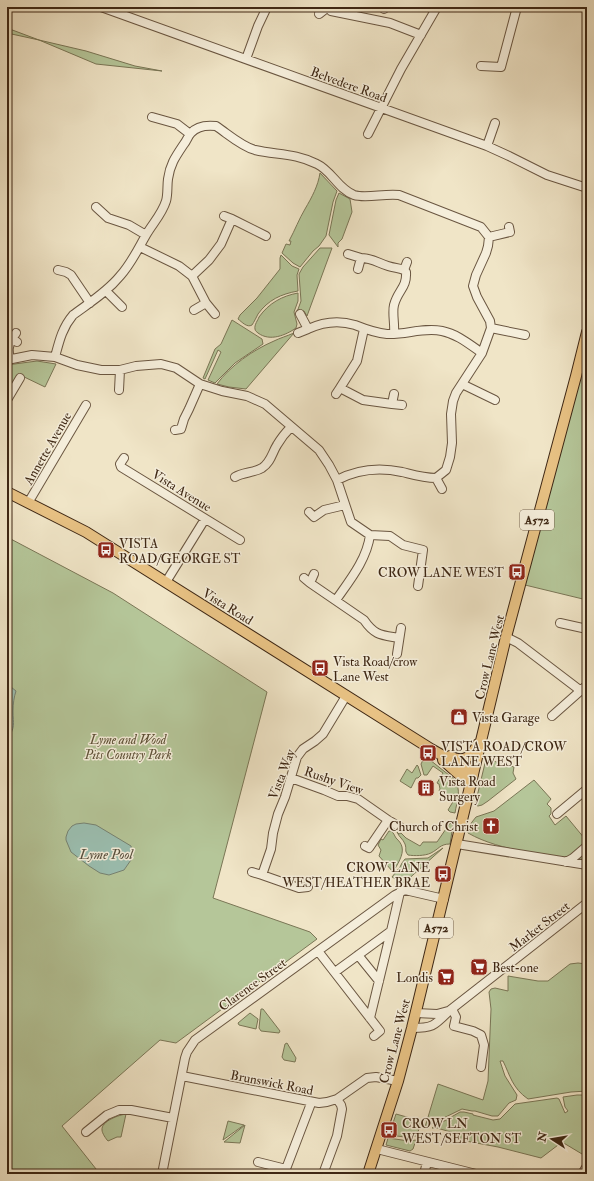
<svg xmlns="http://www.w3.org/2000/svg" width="594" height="1181" viewBox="0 0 594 1181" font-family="'IM FELL Double Pica',serif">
  <rect width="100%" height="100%" fill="#f0e5c7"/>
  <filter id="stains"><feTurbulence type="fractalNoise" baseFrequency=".005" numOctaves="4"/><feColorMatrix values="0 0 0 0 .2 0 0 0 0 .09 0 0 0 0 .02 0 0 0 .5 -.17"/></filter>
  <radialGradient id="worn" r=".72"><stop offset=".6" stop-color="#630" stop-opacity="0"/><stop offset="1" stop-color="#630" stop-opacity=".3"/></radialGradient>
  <path fill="#b5c699" stroke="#7a7656" d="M 7,28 L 39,40 L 86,51 L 135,66 L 162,71 L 96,64 L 39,40 L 7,33 Z
    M 320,173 L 337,191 L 333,202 L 326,236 L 319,246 L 313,251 L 300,267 L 293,263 L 282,253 L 286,244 L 290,245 L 291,241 L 289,241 C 295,230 299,219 305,209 C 312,197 318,186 320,173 Z
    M 339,193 L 350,199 L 352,212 L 342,239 L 338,243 L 338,247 L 329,235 L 336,200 Z
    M 320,248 L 332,248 L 307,316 L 304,311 L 297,312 L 301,301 L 299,274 L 303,267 Z
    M 281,255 L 292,266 L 299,269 L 297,275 L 298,291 C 281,294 268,300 258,314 C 256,318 254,322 252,325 C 247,328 242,322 238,319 L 240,315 L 257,298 L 280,269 L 280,258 Z
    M 298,293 L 298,301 L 294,312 L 297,324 L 296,328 C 286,335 270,342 258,333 C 257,332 255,331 255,329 C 254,325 258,320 259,317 C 269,303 282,296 298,293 Z
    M 232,320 L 262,339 L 263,344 L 235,363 L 215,383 L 208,380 L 221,352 L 218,350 L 205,379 L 203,378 L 215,349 L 221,344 Z
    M 294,333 L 246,389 L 229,387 L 217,384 C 230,366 253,350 274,341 C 280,338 287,336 294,333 Z
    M 37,361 L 56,364 L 45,387 L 18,374 L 7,393 L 7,365 Z
    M 583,365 L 587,366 L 587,600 L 525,585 L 536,544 Z
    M 7,537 L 113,593 L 267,692 L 213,898 L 310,932 L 317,939 L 176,1043 L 160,1040 L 62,1126 L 100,1174 L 7,1174 Z
    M 425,756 L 454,779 C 462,790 457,800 455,813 L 450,812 L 448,810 L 454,800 L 439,791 L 440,789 L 439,784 L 437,783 L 443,773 L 433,766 L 427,775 L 424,775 L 421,764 Z
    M 486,759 L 514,767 L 513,773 L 516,779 L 488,801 L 482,805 L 478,806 L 475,805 Z
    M 417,765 L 418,766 L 421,775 L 418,778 L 416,778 L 411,788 L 400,781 L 407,769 L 412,773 Z
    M 534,780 L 551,799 L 547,804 L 551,808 L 551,814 L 549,816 L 555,825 L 566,816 L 585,839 L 587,838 L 587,860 C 550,855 501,852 468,833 L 468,829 L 472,822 L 476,817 L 494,811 Z
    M 450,823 L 453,825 L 450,844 C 440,844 439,849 431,853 C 425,856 414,856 408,855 C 404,850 407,850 405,844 C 403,839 399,837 397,832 L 399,834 L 401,833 L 406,838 L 420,846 L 423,842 L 437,842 Z
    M 389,831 L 391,831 C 394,833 394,835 396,838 C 399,841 401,843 402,847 C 404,855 397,865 393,872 L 379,856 L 381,850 L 378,845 L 381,839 L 383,840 Z
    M 443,848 L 404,883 L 392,877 L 400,867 L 402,863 L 405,859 L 428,858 Z
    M 578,963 L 587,964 L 587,1091 L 571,1092 L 528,1099 C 512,1088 510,1075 503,1061 L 500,1061 L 505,1076 L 517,1095 L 516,1100 L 509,1103 L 498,1116 L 492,1116 L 475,1111 L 472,1111 L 462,1109 L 425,1127 L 438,1084 L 483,1100 L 488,1081 L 491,1009 L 489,992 L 491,989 L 495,988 L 508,991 L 508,976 L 538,981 L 548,981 L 570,964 Z
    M 261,1009 L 263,1009 L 280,1031 L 279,1033 L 261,1031 L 259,1028 Z
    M 250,1013 L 258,1019 L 256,1029 L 239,1025 L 238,1023 Z
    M 287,1043 L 296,1058 L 295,1062 L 284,1060 L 282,1057 L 285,1044 Z
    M 577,1095 L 587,1095 L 587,1157 L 562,1142 L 541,1158 L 498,1147 L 455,1139 L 454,1133 L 437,1128 L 432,1128 L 460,1112 L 464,1112 L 473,1114 L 473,1115 L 493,1120 L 500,1119 L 515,1104 L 557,1098 L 559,1099 L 565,1113 L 568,1111 L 565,1107 L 563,1097 Z
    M 126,1114 L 121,1137 L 117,1137 L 108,1141 C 106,1139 102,1133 102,1130 C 101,1121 119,1115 126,1114 Z
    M 396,1114 L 421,1121 L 417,1136 L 405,1137 L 389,1135 Z
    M 228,1121 L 244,1125 L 223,1140 Z
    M 245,1125 L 240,1143 L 224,1142 Z
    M 388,1138 L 409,1141 L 416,1140 L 413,1149 L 410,1151 L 386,1145 Z"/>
  <path fill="#9bbfb1" stroke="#768272" d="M 7,687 L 11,687 L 16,691 C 14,697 13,704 13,711 C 13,725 16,726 7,740 Z
    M 84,823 L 96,825 L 131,846 L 133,857 L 124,870 L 109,875 L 100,873 L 89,866 L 71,852 L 66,840 L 66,837 L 68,831 L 72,826 L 76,824 Z"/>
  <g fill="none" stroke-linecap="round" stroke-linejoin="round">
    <defs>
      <path id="minor" d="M 101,7 L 487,146 L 509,156 L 547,175 L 587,188
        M 328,7 L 331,11 L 390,23 L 421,35
        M 384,9 L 384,7
        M 319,14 L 328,7
        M 246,59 L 258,26 L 267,7
        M 481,66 L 501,67 L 517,7
        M 152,117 L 177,124 L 190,134
        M 368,134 L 401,69 L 437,7
        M 487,146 L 495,123
        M 96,207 L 108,218 L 129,225 L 146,235
        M 224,216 L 232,219
        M 489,237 L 510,232 L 509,227
        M 140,247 L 179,266 L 192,276 L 206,303 L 194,310
        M 348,254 L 361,258 L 358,269
        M 361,258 C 372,258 378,263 388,266 C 394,268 399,268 404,270
        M 58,270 L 66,272 L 71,275 L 90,303
        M 192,276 L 209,260 L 221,244 L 232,219 L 266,236
        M 106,291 L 122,307
        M 206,303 L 215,314
        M 300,314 L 308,329 C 323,322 339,320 355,325 C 365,329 376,333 387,334 C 406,335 423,327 442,331 C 457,334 469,344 482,353
        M 491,328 L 525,335
        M 16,333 L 12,339 L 17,342
        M 298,333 L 308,329
        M 394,334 C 395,324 392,313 394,305 C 398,290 407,288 406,272 L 404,270 L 407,262
        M 55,357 C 59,342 62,328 73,315 C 89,303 107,292 120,276 C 131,264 138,249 146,235 C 153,223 162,214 166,201 C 168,194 167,186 168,179 C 170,164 176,156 184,144 C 187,140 188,136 191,133 C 197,126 207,125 216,126 C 228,134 241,146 255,150 C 277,155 295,153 317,164 C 332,171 338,189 354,195 C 366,199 385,193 399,195 L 481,227 L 489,237 L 488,246 L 486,253 L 476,275 L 473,286 L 477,297 L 490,321 L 491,328 L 482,353 L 456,393 L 453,401 L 451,414 L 452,443 L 450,457 L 446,470 L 436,478 C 423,478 414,475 402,472 C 379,467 358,469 337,480
        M 10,359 C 8,351 8,346 12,339
        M 7,360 L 32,355 L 55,357 L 77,365 L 101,370 L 120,370
        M 462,384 L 495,400
        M 340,388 L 357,361 L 364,329
        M 119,390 L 120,370 L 136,366 L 161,364 L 176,368 L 200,384 L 222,391 L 247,396 L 265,404 L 319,450 L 329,465 L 337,480 L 351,522 L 370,535 L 390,536 L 403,545 L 423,550 L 418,586
        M 336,394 L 340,388 L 363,400 L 392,404
        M 394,394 L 392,404 L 402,405
        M 7,400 L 20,378
        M 175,430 L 181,429 L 184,419 L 189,409 L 200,384
        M 124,458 L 120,464 L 121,467 L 240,540
        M 235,477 C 243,472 254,473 262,468 C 271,462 272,453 277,445 C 281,438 286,432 291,427
        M 436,478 L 442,489
        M 28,503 L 86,405
        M 309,512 L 314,517 L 324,510 L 345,505
        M 304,578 L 310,583 L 314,574
        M 166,582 L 205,519
        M 310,583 L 364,620 C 375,636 382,635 399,638
        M 336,600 C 350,580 367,559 370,535
        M 560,623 L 587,629
        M 506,637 L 518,643 L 581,691
        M 397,654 L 401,628
        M 552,716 L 587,685
        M 291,778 L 324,790 L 338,796 L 347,796 L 358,799 L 388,820 L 400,827
        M 557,814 L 587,789
        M 457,844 L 587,865
        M 365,846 L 369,848 L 388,820
        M 566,862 L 573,858 L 587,846
        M 252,872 L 262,875 L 271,849 L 273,833 L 278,814 L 285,797 L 297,757 L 303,749 L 315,741 L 323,734 L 346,696
        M 262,875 L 299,888 L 308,887
        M 318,951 L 380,1031 L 374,1036
        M 358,955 L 379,981
        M 335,972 L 391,931 L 400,892
        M 452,1009 L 456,1017 L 454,1026 L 473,1031 L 481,1035 L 484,1045 L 481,1067
        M 416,1013 L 437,1014 L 448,1011
        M 370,1018 L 391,931
        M 412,1028 C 433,1028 434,1026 449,1011 L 587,903
        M 182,1076 L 319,1103 L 327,1102 L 337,1099 L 367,1078 L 376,1077 L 398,1081
        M 86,1132 L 107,1115 L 119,1110 L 131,1110 L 173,1118
        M 377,1149 L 476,1174
        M 258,1162 L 286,1169
        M 162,1174 L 185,1058 L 187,1052 L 195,1040 L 395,895 L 405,890 L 444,899
        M 284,1174 L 310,1106 L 311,1102
        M 323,1174 L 337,1136 L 342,1109 L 341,1105 L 337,1099
        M 424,1174 L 427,1162
        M 582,1174 L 587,1166"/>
      <path id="major" d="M 7,492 L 86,532 L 431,749 L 459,765 L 473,775
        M 450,756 C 464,764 472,756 478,744
        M 443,760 L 471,785
        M 368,1174 L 398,1081 L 412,1028 L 506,637 L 576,376 L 587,332"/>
    </defs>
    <use href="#minor" stroke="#6a5641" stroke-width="10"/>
    <use href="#major" stroke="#3e2714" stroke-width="12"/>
    <use href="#minor" stroke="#f5eedb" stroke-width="8"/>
    <use href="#major" stroke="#e8c284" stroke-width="10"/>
  </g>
  <defs>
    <symbol id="bus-square" viewBox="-11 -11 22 22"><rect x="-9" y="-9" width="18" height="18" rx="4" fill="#8f2418" stroke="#f5eedb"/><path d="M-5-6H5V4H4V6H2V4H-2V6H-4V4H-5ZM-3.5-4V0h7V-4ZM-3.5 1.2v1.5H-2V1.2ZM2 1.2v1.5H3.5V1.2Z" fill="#fff"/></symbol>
    <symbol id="shop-square" viewBox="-11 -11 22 22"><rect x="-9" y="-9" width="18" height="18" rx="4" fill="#8f2418" stroke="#f5eedb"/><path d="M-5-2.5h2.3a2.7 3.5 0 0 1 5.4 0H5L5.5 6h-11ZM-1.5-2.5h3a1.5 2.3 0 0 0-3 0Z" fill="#fff"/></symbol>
    <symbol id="building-square" viewBox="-11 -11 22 22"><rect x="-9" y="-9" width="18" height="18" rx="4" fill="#8f2418" stroke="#f5eedb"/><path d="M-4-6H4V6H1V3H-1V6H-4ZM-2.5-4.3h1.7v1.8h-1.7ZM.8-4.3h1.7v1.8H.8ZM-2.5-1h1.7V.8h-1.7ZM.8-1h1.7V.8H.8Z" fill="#fff"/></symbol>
    <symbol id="church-square" viewBox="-11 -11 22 22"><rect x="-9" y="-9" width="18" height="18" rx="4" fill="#8f2418" stroke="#f5eedb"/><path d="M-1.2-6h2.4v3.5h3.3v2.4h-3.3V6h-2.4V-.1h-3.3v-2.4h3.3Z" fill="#fff"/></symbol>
    <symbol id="supermarket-square" viewBox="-11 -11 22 22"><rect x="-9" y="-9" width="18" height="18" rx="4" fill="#8f2418" stroke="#f5eedb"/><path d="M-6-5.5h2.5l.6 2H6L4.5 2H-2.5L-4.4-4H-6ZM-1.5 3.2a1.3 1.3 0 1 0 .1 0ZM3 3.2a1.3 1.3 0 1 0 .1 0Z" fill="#fff"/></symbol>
  </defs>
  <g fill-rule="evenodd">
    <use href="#bus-square" x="96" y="540" width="20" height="20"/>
    <use href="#bus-square" x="507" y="562" width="20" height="20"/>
    <use href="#bus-square" x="310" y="658" width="20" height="20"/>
    <use href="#shop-square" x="449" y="707" width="20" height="20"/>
    <use href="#bus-square" x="418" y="743" width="20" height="20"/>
    <use href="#building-square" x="416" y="778" width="20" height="20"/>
    <use href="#church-square" x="481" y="816" width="20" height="20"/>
    <use href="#bus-square" x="433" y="864" width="20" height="20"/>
    <use href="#supermarket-square" x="469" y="957" width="20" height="20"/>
    <use href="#supermarket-square" x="436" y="967" width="20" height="20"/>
    <use href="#bus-square" x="379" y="1120" width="20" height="20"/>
  </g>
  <g text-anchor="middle" stroke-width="3" stroke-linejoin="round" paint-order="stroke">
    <g fill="#f5eedb" stroke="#756350" stroke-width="1">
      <rect x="520" y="510" width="34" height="20" rx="3"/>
      <rect x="419" y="918" width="34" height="20" rx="3"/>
    </g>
    <g font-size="12" font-weight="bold" fill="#3e2714">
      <text x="537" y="524">A572</text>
      <text x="436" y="932">A572</text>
    </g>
    <g font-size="13" fill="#3e2714" stroke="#f5eedb">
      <text transform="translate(349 84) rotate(20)" y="5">Belvedere Road</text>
      <text transform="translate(47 448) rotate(-60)" y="5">Annette Avenue</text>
      <text transform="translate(182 490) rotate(32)" y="5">Vista Avenue</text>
      <text transform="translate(228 606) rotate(32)" y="5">Vista Road</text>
      <text transform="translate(489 657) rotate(-76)" y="5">Crow Lane West</text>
      <text transform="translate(281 774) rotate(-69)" y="5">Vista Way</text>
      <text transform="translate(334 780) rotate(19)" y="5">Rushy View</text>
      <text transform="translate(539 926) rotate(-38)" y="5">Market Street</text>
      <text transform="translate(252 984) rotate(-36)" y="5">Clarence Street</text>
      <text transform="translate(394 1041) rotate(-75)" y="5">Crow Lane West</text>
      <text transform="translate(272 1082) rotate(11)" y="5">Brunswick Road</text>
    </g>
    <g font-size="13" fill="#3e2714" stroke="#f5eedb" text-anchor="start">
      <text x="119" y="548">VISTA<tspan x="119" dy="15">ROAD/GEORGE ST</tspan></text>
      <text x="504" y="577" text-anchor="end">CROW LANE WEST</text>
      <text x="333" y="666">Vista Road/crow<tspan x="333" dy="15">Lane West</tspan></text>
      <text x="472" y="722">Vista Garage</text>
      <text x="441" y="751">VISTA ROAD/CROW<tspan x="441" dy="15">LANE WEST</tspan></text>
      <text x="439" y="786">Vista Road<tspan x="439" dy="15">Surgery</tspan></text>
      <text x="478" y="831" text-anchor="end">Church of Christ</text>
      <text x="430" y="872" text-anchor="end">CROW LANE<tspan x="430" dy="15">WEST/HEATHER BRAE</tspan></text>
      <text x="492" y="972">Best-one</text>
      <text x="433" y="982" text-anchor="end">Londis</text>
      <text x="402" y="1128">CROW LN<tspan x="402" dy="15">WEST/SEFTON ST</tspan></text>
    </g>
    <g font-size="13" font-style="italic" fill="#5c4f35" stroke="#f5eedb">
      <text x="128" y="744">Lyme and Wood<tspan x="128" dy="15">Pits Country Park</tspan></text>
    </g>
    <g font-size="14" font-style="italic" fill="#554d3b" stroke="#f5eedb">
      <text x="106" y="859">Lyme Pool</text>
    </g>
  </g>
  <rect width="594" height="1181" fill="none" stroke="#f0e5c7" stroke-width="24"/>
  <rect x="8" y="8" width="578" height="1165" fill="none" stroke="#3e2714" stroke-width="2"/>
  <rect x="12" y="12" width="570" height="1157" fill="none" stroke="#3e2714"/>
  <g transform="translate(552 1139) rotate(282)" stroke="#f5eedb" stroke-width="3" paint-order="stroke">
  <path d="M0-3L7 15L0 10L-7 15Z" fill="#3e2714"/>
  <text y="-6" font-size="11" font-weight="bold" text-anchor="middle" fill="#3e2714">N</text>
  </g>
  <rect width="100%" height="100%" filter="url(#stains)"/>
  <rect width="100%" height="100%" fill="url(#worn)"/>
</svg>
